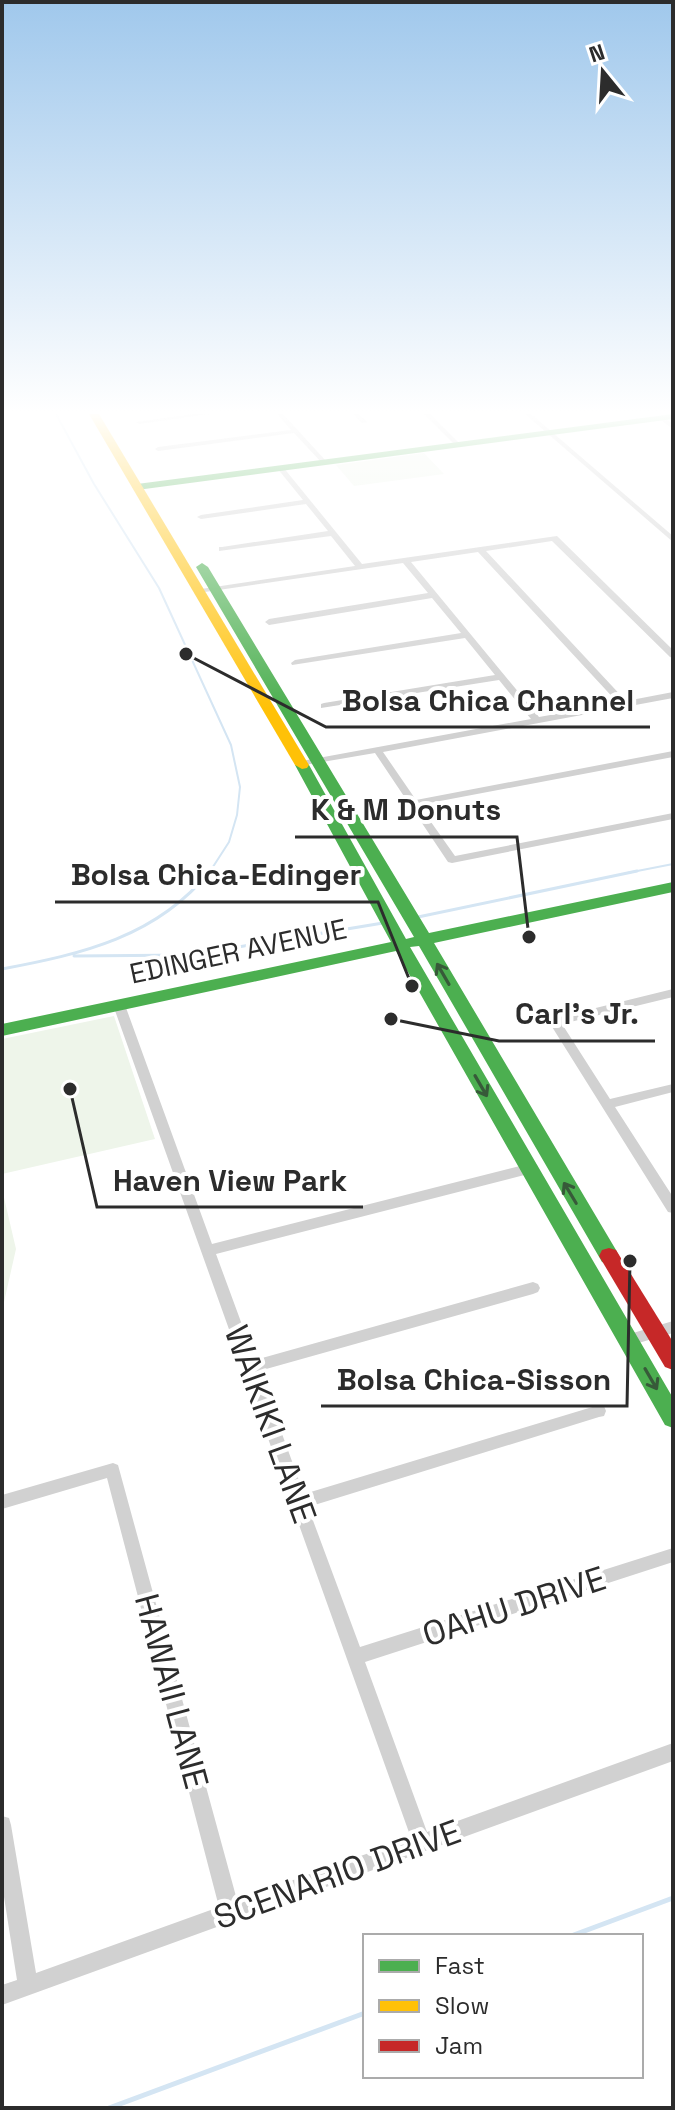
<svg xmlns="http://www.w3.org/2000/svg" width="675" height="2110" viewBox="0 0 675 2110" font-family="'Space Grotesk',sans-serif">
  <rect width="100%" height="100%" fill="#fff"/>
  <path fill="#eef5ea" d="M 424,453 L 444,474 L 354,486 L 336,465 Z
    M 114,1016 L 155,1139 L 2,1174 L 2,1039 Z
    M 2,1189 L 16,1249 L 2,1311 Z"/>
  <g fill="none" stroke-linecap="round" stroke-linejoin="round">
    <path stroke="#d4e5f3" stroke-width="2" d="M 56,414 L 94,484 L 159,588 L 231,745 L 240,787 L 237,815 L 229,842 L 209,873
      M 627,873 L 673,864"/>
    <path stroke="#d4e5f3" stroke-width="3" d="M 418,917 L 637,871
      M 74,956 L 190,955 L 383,923
      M 2,969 C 82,954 157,937 210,871"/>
    <path stroke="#d4e5f3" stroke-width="5" d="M 571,1936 L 673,1898
      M 109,2108 L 365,2013"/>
    <path fill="#d1d1d1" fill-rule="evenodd" d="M 193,414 L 209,414 L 139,424 L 136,422 Z
      M 277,414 L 283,414 L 326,461 L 326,463 L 322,463 L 294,433 L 158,451 L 155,449 L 158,447 L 291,430 Z
      M 353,414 L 359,414 L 367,422 L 362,423 Z
      M 424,414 L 430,414 L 459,443 L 459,445 L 455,445 Z
      M 525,414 L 531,414 L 673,536 L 673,542 Z
      M 658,416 L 662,416 L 673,424 L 673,429 L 658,418 Z
      M 281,466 L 283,467 L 362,564 L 557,536 L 673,650 L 673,658 L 670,657 L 552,541 L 486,551 L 626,701 L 673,692 L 673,698 L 383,752 L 416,800 L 673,751 L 673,757 L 419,805 L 455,856 L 673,813 L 673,819 L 452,863 L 448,862 L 375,753 L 299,766 L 297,764 L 302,761 L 531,719 L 499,680 L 321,708 L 321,704 L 324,703 L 495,675 L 465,638 L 292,665 L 291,663 L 295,660 L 461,633 L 432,598 L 269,625 L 265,622 L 269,619 L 428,593 L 403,563 L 198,593 L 197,591 L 201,589 L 355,566 L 331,536 L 219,551 L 219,547 L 222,547 L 328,531 L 306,504 L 201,519 L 197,517 L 201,515 L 303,500 L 277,468 ZM 478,552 L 618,703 L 539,717 L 411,562 Z
      M 673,989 L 673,997 L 562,1024 L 610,1099 L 673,1084 L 673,1092 L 615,1107 L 673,1197 L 673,1213 L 668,1212 L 549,1022 L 555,1018 Z
      M 119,1001 L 125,1005 L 212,1244 L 532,1163 L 537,1165 L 538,1168 L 537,1171 L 532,1173 L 216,1254 L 255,1360 L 533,1282 L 538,1284 L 540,1288 L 538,1292 L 533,1294 L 259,1371 L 304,1494 L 599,1405 L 604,1406 L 606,1411 L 604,1416 L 599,1417 L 308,1507 L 360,1647 L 673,1548 L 673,1562 L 365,1662 L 427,1832 L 673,1743 L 673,1761 L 2,2005 L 2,1985 L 17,1980 L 2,1884 L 2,1816 L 9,1818 L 11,1825 L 36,1973 L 219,1907 L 107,1478 L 2,1509 L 2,1495 L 113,1463 L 118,1465 L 237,1900 L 411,1838 L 113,1005 Z
      M 673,1321 L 673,1333 L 628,1346 L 623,1344 L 621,1340 L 623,1336 Z"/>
    <path fill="#4caf50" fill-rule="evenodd" d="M 673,414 L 673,419 L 137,490 L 132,487 L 137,484 Z
      M 202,563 L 208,567 L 429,933 L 673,882 L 673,892 L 434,943 L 616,1250 L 619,1256 L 616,1262 L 609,1264 L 602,1262 L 419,946 L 410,947 L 673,1398 L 673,1428 L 665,1425 L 396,951 L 2,1036 L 2,1024 L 391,942 L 295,765 L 302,761 L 309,765 L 406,939 L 414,937 L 196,567 Z"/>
    <path fill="#ffc107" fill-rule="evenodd" d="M 89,414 L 99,414 L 309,765 L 307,768 L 302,769 L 295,765 Z"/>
    <path fill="#c62828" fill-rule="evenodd" d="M 609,1248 L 616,1250 L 673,1342 L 673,1370 L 665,1367 L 599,1256 L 602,1250 Z"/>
  </g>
  <defs><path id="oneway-shaft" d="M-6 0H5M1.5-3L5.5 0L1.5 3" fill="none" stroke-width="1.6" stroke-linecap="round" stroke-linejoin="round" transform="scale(2)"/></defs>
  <g stroke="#375a39">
    <use href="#oneway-shaft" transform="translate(443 974) rotate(-120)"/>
    <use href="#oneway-shaft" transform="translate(481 1086) rotate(60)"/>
    <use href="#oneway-shaft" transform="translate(570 1193) rotate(-121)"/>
    <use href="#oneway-shaft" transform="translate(651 1379) rotate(60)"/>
  </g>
  <linearGradient id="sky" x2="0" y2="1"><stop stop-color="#a0c8ec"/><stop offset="0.58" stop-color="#fff"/><stop offset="1" stop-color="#fff" stop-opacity="0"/></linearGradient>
  <rect width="675" height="709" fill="url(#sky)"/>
  <g text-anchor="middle" stroke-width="8" stroke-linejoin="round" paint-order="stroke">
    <g font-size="28" fill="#2c2c2c" stroke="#fff">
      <text transform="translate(238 951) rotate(-12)" y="10">EDINGER AVENUE</text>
    </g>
    <g font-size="34" fill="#2c2c2c" stroke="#fff">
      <text transform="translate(271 1424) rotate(70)" y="12">WAIKIKI LANE</text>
      <text transform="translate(514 1606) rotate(-18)" y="12">OAHU DRIVE</text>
      <text transform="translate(172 1691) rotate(75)" y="12">HAWAII LANE</text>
      <text transform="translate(337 1874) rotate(-20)" y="12">SCENARIO DRIVE</text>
    </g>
  </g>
  <path fill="none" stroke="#2c2c2c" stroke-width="3" d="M186 654L326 727H650M529 937L517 837H295M412 986L378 902H55M391 1019L499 1041H655M70 1089L97 1207H363M630 1261L627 1406H321"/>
  <g fill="#2c2c2c" stroke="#fff" stroke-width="3">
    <circle cx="186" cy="654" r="8"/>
    <circle cx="529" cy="937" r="8"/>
    <circle cx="412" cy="986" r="8"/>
    <circle cx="391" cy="1019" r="8"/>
    <circle cx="70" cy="1089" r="8"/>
    <circle cx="630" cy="1261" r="8"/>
  </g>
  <g font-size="30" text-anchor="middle" font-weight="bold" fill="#2c2c2c" stroke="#fff" stroke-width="8" stroke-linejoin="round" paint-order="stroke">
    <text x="488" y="711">Bolsa Chica Channel</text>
    <text x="406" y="820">K &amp; M Donuts</text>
    <text x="216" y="885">Bolsa Chica-Edinger</text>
    <text x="577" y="1024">Carl's Jr.</text>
    <text x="230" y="1191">Haven View Park</text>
    <text x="474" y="1390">Bolsa Chica-Sisson</text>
  </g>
  <rect width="675" height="2110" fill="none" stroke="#2c2c2c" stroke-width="8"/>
  <rect x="363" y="1934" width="280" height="144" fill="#ffffff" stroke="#ababab" stroke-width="2"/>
  <rect x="379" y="1960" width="40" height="12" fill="#4caf50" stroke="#ababab" stroke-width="2"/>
  <text x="435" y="1974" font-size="24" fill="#2c2c2c">Fast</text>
  <rect x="379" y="2000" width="40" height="12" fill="#ffc107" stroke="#ababab" stroke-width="2"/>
  <text x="435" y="2014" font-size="24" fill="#2c2c2c">Slow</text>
  <rect x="379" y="2040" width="40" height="12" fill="#c62828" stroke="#ababab" stroke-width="2"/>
  <text x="435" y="2054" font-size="24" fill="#2c2c2c">Jam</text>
  <g transform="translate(603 72) rotate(342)" stroke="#ffffff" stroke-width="6" paint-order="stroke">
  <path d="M0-6L14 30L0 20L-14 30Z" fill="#2c2c2c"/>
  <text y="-12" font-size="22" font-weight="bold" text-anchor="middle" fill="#2c2c2c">N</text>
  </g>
</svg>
